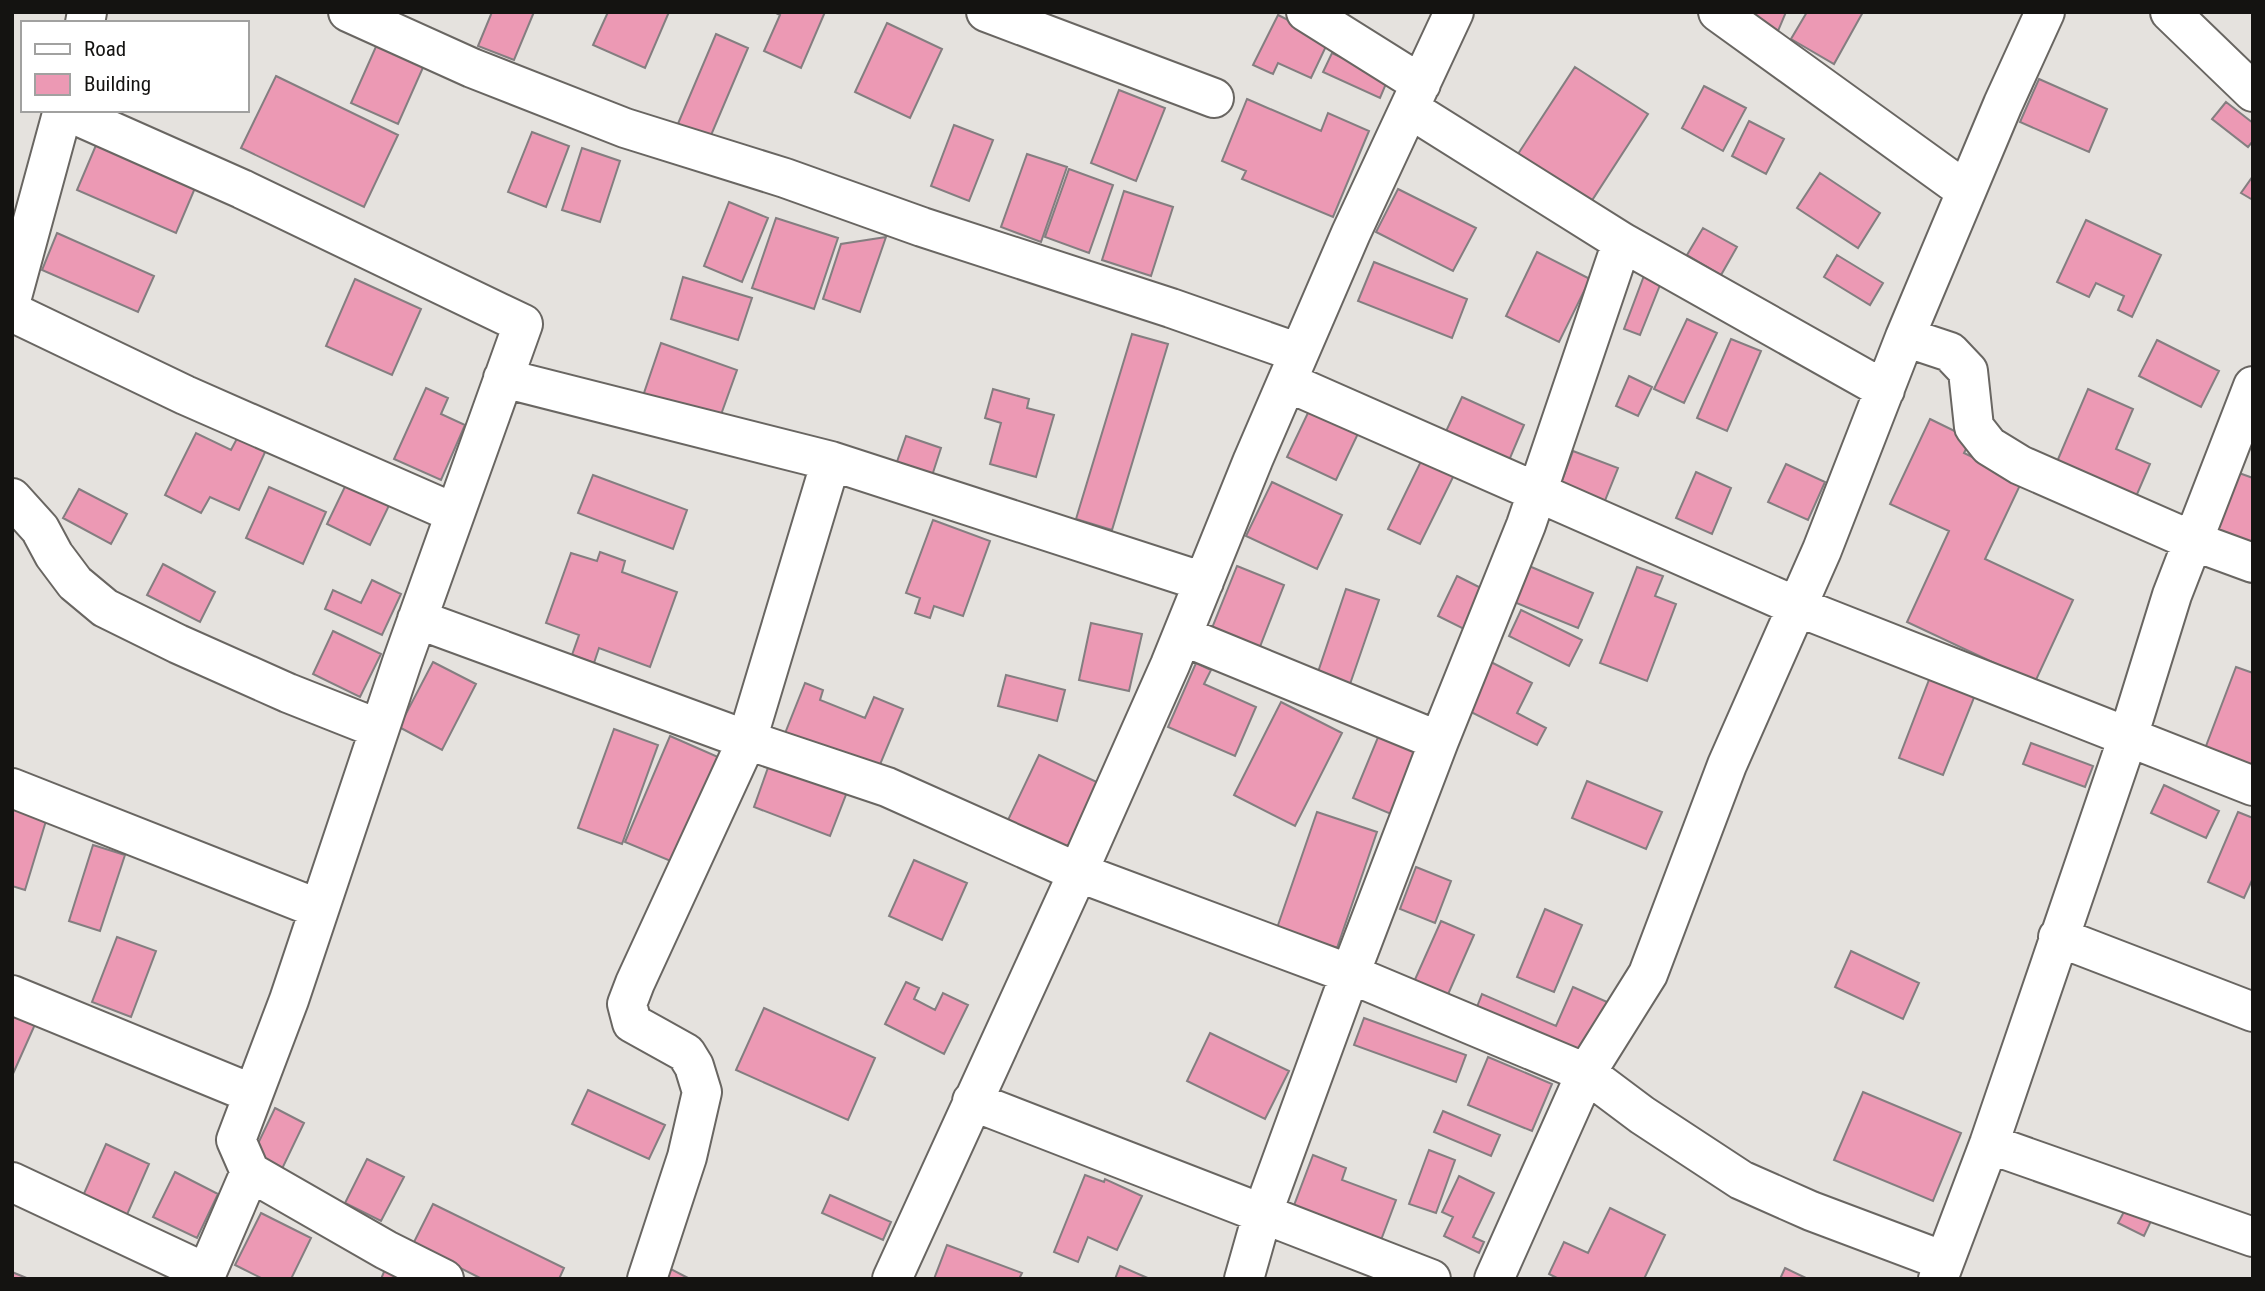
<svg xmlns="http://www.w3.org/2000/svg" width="2265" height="1291" viewBox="0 0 2265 1291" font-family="'Roboto Condensed',sans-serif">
  <rect width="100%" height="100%" fill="#e5e2de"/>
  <path fill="#ec99b4" stroke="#847e80" stroke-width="2" d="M 492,12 L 534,12 L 514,60 L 478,46 Z
    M 608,12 L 669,12 L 645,68 L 593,45 Z
    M 774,12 L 825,12 L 801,68 L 764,51 L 780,15 Z
    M 1741,12 L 1786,12 L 1778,31 L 1740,15 Z
    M 1807,12 L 1863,12 L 1834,64 L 1791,39 Z
    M 1278,15 L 1329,40 L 1311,78 L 1278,63 L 1273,74 L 1253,65 Z
    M 887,23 L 942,49 L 910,118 L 855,92 Z
    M 716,34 L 748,48 L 709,140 L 677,126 Z
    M 378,42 L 425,63 L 398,124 L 351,103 Z
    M 1332,53 L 1388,79 L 1380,98 L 1323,72 Z
    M 1575,67 L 1648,114 L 1589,205 L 1516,157 Z
    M 276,76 L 398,135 L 364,207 L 241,148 Z
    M 2039,79 L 2107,109 L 2089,152 L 2020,122 Z
    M 1704,86 L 1746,108 L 1723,151 L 1682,128 Z
    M 1119,90 L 1165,108 L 1136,181 L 1091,163 Z
    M 1247,99 L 1321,131 L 1328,113 L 1369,131 L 1333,217 L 1242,179 L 1246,171 L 1222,161 Z
    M 2226,102 L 2253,123 L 2253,141 L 2248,147 L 2212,119 Z
    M 1749,121 L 1784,139 L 1766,174 L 1732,156 Z
    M 954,125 L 993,140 L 969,201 L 931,186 Z
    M 532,132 L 569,146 L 546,207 L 508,192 Z
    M 99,138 L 198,181 L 176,233 L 77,190 Z
    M 582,148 L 620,161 L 600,222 L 562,210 Z
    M 1027,154 L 1067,167 L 1041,242 L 1001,227 Z
    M 1069,169 L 1113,185 L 1089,253 L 1045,237 Z
    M 1820,173 L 1880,213 L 1858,248 L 1797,208 Z
    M 2253,176 L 2253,200 L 2241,193 Z
    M 1398,189 L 1476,228 L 1453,271 L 1376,232 Z
    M 1124,191 L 1173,207 L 1151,276 L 1102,260 Z
    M 729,202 L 768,218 L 742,282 L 704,266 Z
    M 776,218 L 838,238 L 814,309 L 752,288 Z
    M 2086,220 L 2161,255 L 2132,317 L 2118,310 L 2124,296 L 2096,283 L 2089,297 L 2057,282 Z
    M 1703,228 L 1737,247 L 1721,275 L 1687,255 Z
    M 57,233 L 154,276 L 138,312 L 42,270 Z
    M 886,237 L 860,312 L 823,299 L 841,244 Z
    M 1537,252 L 1590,279 L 1559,342 L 1506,316 Z
    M 1837,255 L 1883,283 L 1870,305 L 1824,277 Z
    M 1374,262 L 1467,299 L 1452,338 L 1358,301 Z
    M 1645,273 L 1662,280 L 1640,335 L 1624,329 Z
    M 683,277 L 752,298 L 738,340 L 671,319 Z
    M 355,279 L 421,309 L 392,375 L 326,346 Z
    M 1687,319 L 1717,333 L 1684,403 L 1654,389 Z
    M 1132,334 L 1168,344 L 1112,530 L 1076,519 Z
    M 1731,339 L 1761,351 L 1727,431 L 1697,418 Z
    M 2157,340 L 2219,371 L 2201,407 L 2139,376 Z
    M 661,343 L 737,370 L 718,423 L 643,396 Z
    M 1629,376 L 1652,387 L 1638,416 L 1616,406 Z
    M 426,388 L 448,398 L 441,414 L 465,425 L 441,480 L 394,459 Z
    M 993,389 L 1029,399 L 1027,408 L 1054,415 L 1036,477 L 990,464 L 1001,423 L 985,418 Z
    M 2088,389 L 2133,409 L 2116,449 L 2150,464 L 2132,506 L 2053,471 Z
    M 1462,397 L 1524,425 L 1505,470 L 1441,442 Z
    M 1315,398 L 1364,421 L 1336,480 L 1287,457 Z
    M 1930,419 L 1971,439 L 1964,453 L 2022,481 L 1985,559 L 2073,600 L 2035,682 L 1907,622 L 1949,531 L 1890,504 Z
    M 242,429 L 270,441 L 239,510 L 210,497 L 201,513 L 165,495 L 196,433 L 231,450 Z
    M 906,436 L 941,448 L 929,485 L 893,473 Z
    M 1573,451 L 1618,468 L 1604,503 L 1560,486 Z
    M 1425,453 L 1457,469 L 1420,544 L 1388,529 Z
    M 1786,464 L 1825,482 L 1808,520 L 1768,502 Z
    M 352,472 L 395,493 L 370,545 L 327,524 Z
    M 1696,472 L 1731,488 L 1712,534 L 1676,518 Z
    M 2239,473 L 2253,478 L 2253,550 L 2215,536 Z
    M 593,475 L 687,510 L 673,549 L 578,513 Z
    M 1272,482 L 1342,515 L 1317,569 L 1246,536 Z
    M 269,487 L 326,512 L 303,564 L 246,538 Z
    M 79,489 L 127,514 L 111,544 L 63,518 Z
    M 933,520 L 990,541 L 963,616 L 934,606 L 930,618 L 915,613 L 920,598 L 906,593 Z
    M 600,552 L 625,561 L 622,572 L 677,592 L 650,667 L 599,648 L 594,663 L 572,655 L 579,635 L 546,623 L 571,553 L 597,561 Z
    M 163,564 L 215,592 L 200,622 L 147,595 Z
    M 1237,566 L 1284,585 L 1256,657 L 1208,638 Z
    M 1529,566 L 1593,593 L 1578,628 L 1514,602 Z
    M 1637,567 L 1663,576 L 1655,596 L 1676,604 L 1647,681 L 1600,663 Z
    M 1457,576 L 1485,590 L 1466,630 L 1438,616 Z
    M 372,580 L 401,594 L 382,635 L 325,609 L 333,590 L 361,603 Z
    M 1346,589 L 1379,600 L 1349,687 L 1317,675 Z
    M 1521,610 L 1582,640 L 1569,666 L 1509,636 Z
    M 1091,623 L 1142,634 L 1129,691 L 1079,680 Z
    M 333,631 L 381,654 L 360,697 L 313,674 Z
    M 1485,659 L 1532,683 L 1517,713 L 1546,728 L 1537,745 L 1461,707 Z
    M 433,662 L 476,684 L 442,750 L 399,727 Z
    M 1196,663 L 1211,670 L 1204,684 L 1256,707 L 1235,756 L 1168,727 Z
    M 2236,667 L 2253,673 L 2253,774 L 2203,754 Z
    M 1932,672 L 1977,690 L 1943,775 L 1899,758 Z
    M 1006,675 L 1065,690 L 1057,721 L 998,706 Z
    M 805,683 L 823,690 L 820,700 L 865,718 L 874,697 L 903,709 L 874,779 L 782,741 Z
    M 1281,702 L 1342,733 L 1295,826 L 1234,795 Z
    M 614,729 L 658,745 L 622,844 L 578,828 Z
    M 1381,730 L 1431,751 L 1403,819 L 1353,798 Z
    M 670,736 L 718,757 L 673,862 L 625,842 Z
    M 2031,743 L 2093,766 L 2085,787 L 2023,764 Z
    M 1039,755 L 1101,784 L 1070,850 L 1008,820 Z
    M 770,762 L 847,792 L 830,836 L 754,807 Z
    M 1587,781 L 1662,812 L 1646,849 L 1572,818 Z
    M 2164,785 L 2219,811 L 2206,838 L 2151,813 Z
    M 12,799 L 49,811 L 25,890 L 12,886 Z
    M 1317,812 L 1377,832 L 1337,948 L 1277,928 Z
    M 2238,812 L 2253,818 L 2253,878 L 2244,898 L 2208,882 Z
    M 93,845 L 125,855 L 100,931 L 69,921 Z
    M 914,860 L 967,883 L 942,940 L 889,916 Z
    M 1416,867 L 1451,881 L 1435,923 L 1400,909 Z
    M 1545,909 L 1582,925 L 1554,992 L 1517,977 Z
    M 1441,921 L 1474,935 L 1446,999 L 1413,984 Z
    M 117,937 L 156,951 L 131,1017 L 92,1002 Z
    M 1851,951 L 1919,983 L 1903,1019 L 1835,987 Z
    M 906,982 L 919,988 L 914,999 L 935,1010 L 943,993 L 968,1005 L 944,1054 L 885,1024 Z
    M 1573,987 L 1614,1005 L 1590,1061 L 1475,1012 L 1482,994 L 1556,1026 Z
    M 764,1008 L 875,1058 L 848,1120 L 736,1070 Z
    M 12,1009 L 37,1020 L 12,1076 Z
    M 1364,1018 L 1466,1055 L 1456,1082 L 1354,1045 Z
    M 1210,1033 L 1289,1071 L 1265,1119 L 1187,1081 Z
    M 1488,1057 L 1552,1084 L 1532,1131 L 1468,1105 Z
    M 588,1090 L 665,1125 L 649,1159 L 572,1124 Z
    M 1863,1092 L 1961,1133 L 1933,1201 L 1834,1160 Z
    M 275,1108 L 304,1123 L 281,1171 L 252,1156 Z
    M 1443,1111 L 1500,1135 L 1491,1156 L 1434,1132 Z
    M 106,1144 L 149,1164 L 126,1217 L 82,1198 Z
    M 1429,1150 L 1455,1160 L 1436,1213 L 1409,1204 Z
    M 1313,1155 L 1346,1168 L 1342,1180 L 1396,1200 L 1378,1248 L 1290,1216 Z
    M 367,1159 L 404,1177 L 381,1221 L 345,1203 Z
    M 175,1172 L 218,1194 L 197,1238 L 153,1217 Z
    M 1085,1175 L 1104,1182 L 1105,1179 L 1142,1196 L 1117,1250 L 1088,1237 L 1078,1262 L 1054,1252 Z
    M 1459,1176 L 1494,1193 L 1473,1237 L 1484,1242 L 1479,1253 L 1444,1236 L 1453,1217 L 1442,1212 Z
    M 830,1195 L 891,1222 L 883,1240 L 822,1213 Z
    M 433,1204 L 564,1268 L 559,1279 L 482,1279 L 413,1244 Z
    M 2127,1206 L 2152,1219 L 2144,1236 L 2118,1223 Z
    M 1610,1208 L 1665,1235 L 1644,1279 L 1559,1279 L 1549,1274 L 1564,1242 L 1588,1253 Z
    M 261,1213 L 311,1238 L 291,1279 L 263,1279 L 235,1265 Z
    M 947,1245 L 1022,1273 L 1019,1279 L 934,1279 Z
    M 663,1265 L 690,1279 L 656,1279 Z
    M 1120,1266 L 1150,1279 L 1115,1279 Z
    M 386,1267 L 409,1279 L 381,1279 Z
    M 1785,1268 L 1808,1279 L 1780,1279 Z
    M 12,1272 L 29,1279 L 12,1279 Z"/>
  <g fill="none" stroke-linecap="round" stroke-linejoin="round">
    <defs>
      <path id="street" d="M 348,12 L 472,68 L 625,128 L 785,178 L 922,227 L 1171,308 L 1299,353
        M 986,12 L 1214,98
        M 1306,12 L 1421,84
        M 1718,12 L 1966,191
        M 2170,12 L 2253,92
        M 1410,109 L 1622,242 L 1885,390
        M 64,110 L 242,189 L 523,324 L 402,662 L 289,1000 L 236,1140 L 250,1172 L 386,1250 L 444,1279
        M 12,312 L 185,395 L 454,513
        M 1905,337 L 1950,352 L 1968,371 L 1974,427 L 1989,446 L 2020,465 L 2193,541 L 2253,563
        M 503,378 L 831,461 L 1204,582
        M 1287,382 L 1798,607 L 2253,786
        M 12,498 L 40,529 L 54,555 L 75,583 L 105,608 L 178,644 L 288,693 L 379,729
        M 417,619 L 747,740 L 887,787 L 1077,872 L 1350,974 L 1586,1073 L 1642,1115 L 1741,1180 L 1811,1211 L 1944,1261
        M 1183,636 L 1439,741
        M 12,788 L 319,909
        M 2058,937 L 2253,1012
        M 12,995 L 253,1094
        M 972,1101 L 1431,1279
        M 1989,1144 L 2253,1237
        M 12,1182 L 206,1273
        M 204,1279 L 250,1172
        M 647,1279 L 687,1157 L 702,1092 L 694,1066 L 686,1053 L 632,1023 L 627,1004 L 635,983 L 747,740 L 831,461
        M 892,1279 L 1074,881 L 1170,665 L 1253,460 L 1351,233 L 1454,12
        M 1244,1279 L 1263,1212 L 1350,974 L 1439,741 L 1526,525 L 1622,242
        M 1494,1279 L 1586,1073 L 1648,974 L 1727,765 L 1822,550 L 1905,337 L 2003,104 L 2045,12
        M 1938,1279 L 1989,1144 L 2128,737 L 2172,595 L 2253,386"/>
      <path id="secondary" d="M 85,23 L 87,12
        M 12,297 L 63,110"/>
    </defs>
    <use href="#street" stroke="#696662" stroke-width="42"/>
    <use href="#secondary" stroke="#696662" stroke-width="42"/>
    <use href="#street" stroke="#fff" stroke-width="38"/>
    <use href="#secondary" stroke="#fff" stroke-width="38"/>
  </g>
  <rect width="2265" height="1291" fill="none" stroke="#141311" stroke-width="28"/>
  <rect x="21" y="21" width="228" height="91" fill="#ffffff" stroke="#a1a1a0" stroke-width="2"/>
  <rect x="35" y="44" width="35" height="10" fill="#ffffff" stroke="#a1a1a0" stroke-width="2"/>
  <text x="84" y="56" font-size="21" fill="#141311">Road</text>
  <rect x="35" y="74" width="35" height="21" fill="#ec99b4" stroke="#a1a1a0" stroke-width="2"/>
  <text x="84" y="91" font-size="21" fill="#141311">Building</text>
</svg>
